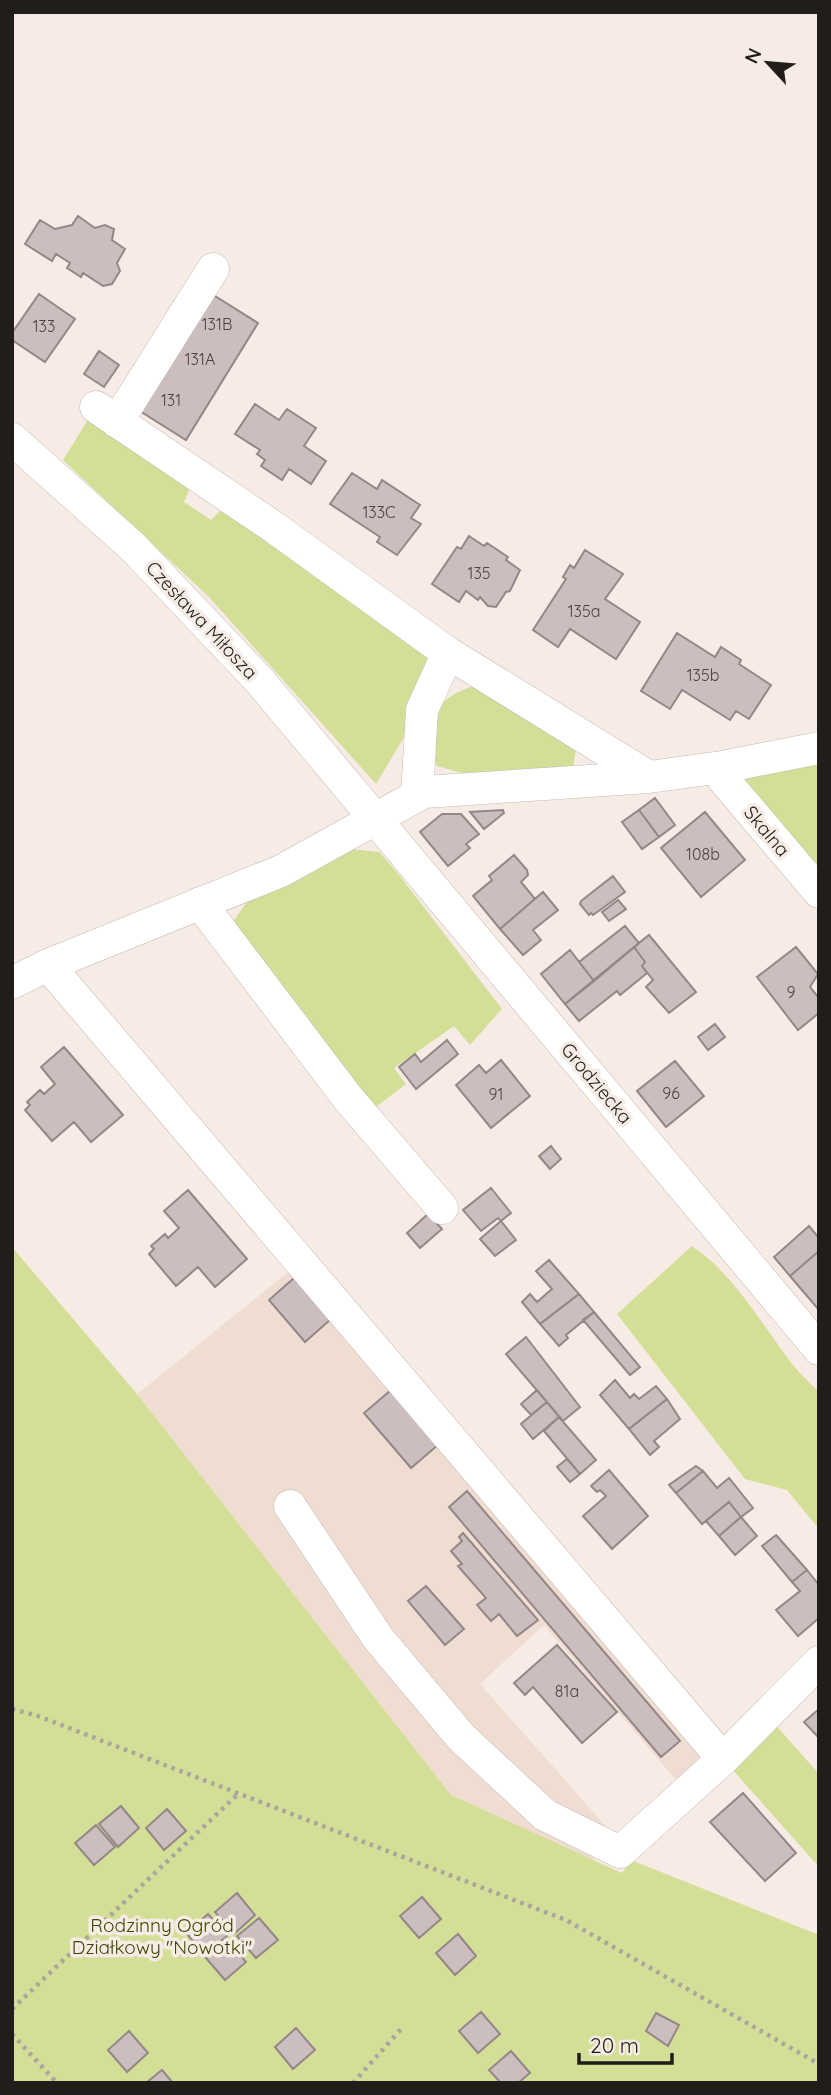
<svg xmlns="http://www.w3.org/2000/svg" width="831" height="2095" viewBox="0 0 831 2095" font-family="Quicksand,sans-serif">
  <rect width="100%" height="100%" fill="#f7ece5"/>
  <path fill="#efddd2" d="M 292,1269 L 709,1756 L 680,1785 L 544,1625 L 480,1684 L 618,1840 L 592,1861 L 451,1795 L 137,1394 Z"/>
  <path fill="#d3de97" d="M 91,415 L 191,485 L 184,502 L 211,520 L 224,507 L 421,643 L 431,664 L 409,729 L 376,784 L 209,597 L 63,460 Z
    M 474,686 L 576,749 L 573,767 L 469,775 L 437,766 C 435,758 430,747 430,738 C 430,708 448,694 474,686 Z
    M 819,762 L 819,874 L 720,774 Z
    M 351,849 L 379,852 L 396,871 L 502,1009 L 470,1045 L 454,1026 L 394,1068 L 406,1084 L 368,1113 L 251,951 L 234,920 L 247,902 Z
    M 692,1246 C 733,1273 763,1326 792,1364 C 800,1374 810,1383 819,1392 L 819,1529 L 787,1490 L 745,1479 L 617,1314 Z
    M 12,1247 L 137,1394 L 451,1795 L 622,1873 L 631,1860 L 819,1935 L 819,2083 L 12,2083 Z
    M 773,1722 L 819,1774 L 819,1867 L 731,1768 Z"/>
  <path fill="#ccbebe" stroke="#948787" stroke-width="2" d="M 78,216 L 95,228 L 105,225 L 114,229 L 112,240 L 125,249 L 117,263 L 120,271 L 112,284 L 103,286 L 83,273 L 81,277 L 67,268 L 70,263 L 56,254 L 52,261 L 25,244 L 40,220 L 55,229 L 72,225 Z
    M 207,291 L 258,323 L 186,440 L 135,408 Z
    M 39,294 L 75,319 L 45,362 L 12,340 L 12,333 Z
    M 99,351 L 119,365 L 104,387 L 84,374 Z
    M 255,404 L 279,420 L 287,409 L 316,428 L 304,446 L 326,461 L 311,484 L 289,469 L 282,480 L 261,466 L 265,460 L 257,454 L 260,450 L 235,434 Z
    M 352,473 L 377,489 L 382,480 L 420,505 L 411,518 L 421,524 L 397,555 L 377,542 L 380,537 L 330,504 Z
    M 469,536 L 484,546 L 487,543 L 508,557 L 506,560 L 520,570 L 510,591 L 506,592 L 496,607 L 488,606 L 480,597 L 478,600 L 466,591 L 459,602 L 432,584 L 457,547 L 461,549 Z
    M 585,550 L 623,574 L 605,599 L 640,622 L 616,659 L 570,629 L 558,647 L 533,630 L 566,579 L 563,577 L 570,565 L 574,568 Z
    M 677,633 L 715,657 L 721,647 L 741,660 L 739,664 L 771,685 L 749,719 L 736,711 L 730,720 L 682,690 L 670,709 L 641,691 Z
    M 655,798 L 675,825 L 659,837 L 639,810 Z
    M 503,810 L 504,813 L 484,829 L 470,812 Z
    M 639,810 L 659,837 L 642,849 L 622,822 Z
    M 705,812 L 745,860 L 701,897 L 661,848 Z
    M 442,814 L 461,814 L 479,834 L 466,844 L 470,848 L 448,866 L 420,832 Z
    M 514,855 L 527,870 L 528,875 L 521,882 L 535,899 L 500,929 L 473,896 L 492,880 L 489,876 Z
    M 613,876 L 625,892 L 593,915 L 591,913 L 589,915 L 580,904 L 581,901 Z
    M 543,892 L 558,910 L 533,930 L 541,940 L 523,955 L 500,929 Z
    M 618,900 L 626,909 L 609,921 L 602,912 Z
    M 625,926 L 639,943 L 594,981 L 579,962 Z
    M 649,935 L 696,992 L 669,1013 L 646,987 L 653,980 L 642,966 L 645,962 L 634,947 Z
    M 634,947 L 645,962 L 642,966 L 647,973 L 620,995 L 617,991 L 579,1021 L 565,1004 Z
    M 796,947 L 818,974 L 810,987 L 819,998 L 819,1013 L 798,1030 L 757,977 Z
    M 570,950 L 594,981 L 565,1004 L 541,974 Z
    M 715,1024 L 725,1037 L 708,1050 L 698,1037 Z
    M 447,1040 L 458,1054 L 416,1089 L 399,1067 L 415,1054 L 421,1062 Z
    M 64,1047 L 123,1115 L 91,1142 L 74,1122 L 52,1141 L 25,1110 L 30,1105 L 27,1102 L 40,1090 L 44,1094 L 55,1084 L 41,1067 Z
    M 501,1060 L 530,1096 L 491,1128 L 456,1085 L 479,1065 L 486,1073 Z
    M 675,1061 L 704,1096 L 666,1127 L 637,1091 Z
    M 551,1146 L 561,1159 L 550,1169 L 539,1156 Z
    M 491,1188 L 511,1213 L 501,1221 L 498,1218 L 481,1231 L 463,1210 Z
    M 188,1190 L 247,1259 L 215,1287 L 198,1267 L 176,1286 L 149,1254 L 154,1249 L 151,1246 L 165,1234 L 168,1238 L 179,1228 L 164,1211 Z
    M 428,1214 L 442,1229 L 420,1248 L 407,1233 Z
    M 501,1221 L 516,1240 L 495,1256 L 480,1239 Z
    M 809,1226 L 819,1238 L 819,1251 L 790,1276 L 774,1257 Z
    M 819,1251 L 819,1310 L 790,1276 Z
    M 549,1260 L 579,1294 L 540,1324 L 522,1302 L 530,1294 L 537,1302 L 552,1289 L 536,1271 Z
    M 294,1278 L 330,1320 L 305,1342 L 269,1300 Z
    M 579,1294 L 594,1312 L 566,1335 L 568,1338 L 559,1346 L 540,1324 Z
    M 594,1312 L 640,1367 L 630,1375 L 583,1320 Z
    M 526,1337 L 580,1407 L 563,1421 L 506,1354 Z
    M 615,1380 L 630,1398 L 634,1394 L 639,1399 L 656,1386 L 667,1399 L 629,1429 L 600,1395 Z
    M 391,1390 L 438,1445 L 411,1468 L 364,1413 Z
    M 537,1390 L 547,1402 L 531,1415 L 521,1404 Z
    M 667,1399 L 680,1419 L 654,1441 L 659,1447 L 650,1455 L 629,1429 Z
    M 547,1402 L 559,1417 L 533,1439 L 521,1424 Z
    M 559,1417 L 596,1460 L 580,1474 L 544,1431 Z
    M 567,1459 L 580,1474 L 570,1482 L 557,1467 Z
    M 696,1466 L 703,1471 L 676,1493 L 669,1485 Z
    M 609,1470 L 648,1516 L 612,1549 L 583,1516 L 606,1496 L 600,1490 L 597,1492 L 591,1486 Z
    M 703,1471 L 717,1488 L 729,1478 L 753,1508 L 741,1517 L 729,1502 L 702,1524 L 676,1493 Z
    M 467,1491 L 680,1741 L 661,1757 L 449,1507 Z
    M 729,1502 L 741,1517 L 719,1536 L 706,1521 Z
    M 741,1517 L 757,1536 L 735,1555 L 719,1536 Z
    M 463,1533 L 538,1620 L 517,1636 L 499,1614 L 491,1621 L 477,1605 L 486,1598 L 458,1566 L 462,1564 L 451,1551 L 462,1541 L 459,1537 Z
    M 776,1535 L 807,1570 L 792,1582 L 762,1546 Z
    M 807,1570 L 819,1585 L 819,1618 L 798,1636 L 776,1610 L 800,1591 L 792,1582 Z
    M 426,1586 L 464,1629 L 445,1645 L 408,1601 Z
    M 557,1645 L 617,1712 L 582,1743 L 533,1687 L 525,1695 L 514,1683 Z
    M 819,1709 L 819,1738 L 804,1722 Z
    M 743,1793 L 796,1853 L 765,1881 L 710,1822 Z
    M 121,1806 L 139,1828 L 118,1847 L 99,1824 Z
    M 167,1809 L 186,1831 L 164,1850 L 146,1828 Z
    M 96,1825 L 115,1847 L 94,1865 L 75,1843 Z
    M 237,1893 L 255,1915 L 234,1934 L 215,1912 Z
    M 422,1897 L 441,1919 L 419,1938 L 400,1916 Z
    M 208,1914 L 227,1936 L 205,1955 L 186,1933 Z
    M 259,1918 L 278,1940 L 256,1958 L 237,1936 Z
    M 458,1934 L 476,1956 L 455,1975 L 436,1953 Z
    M 228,1940 L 246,1962 L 225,1980 L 206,1958 Z
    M 481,2012 L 500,2034 L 478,2053 L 459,2031 Z
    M 656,2013 L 679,2025 L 668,2046 L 646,2031 Z
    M 296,2028 L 315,2050 L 293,2069 L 275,2047 Z
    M 129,2031 L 148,2053 L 127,2072 L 108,2050 Z
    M 511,2051 L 530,2073 L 518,2083 L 501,2083 L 489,2070 Z
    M 162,2070 L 173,2083 L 146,2083 Z"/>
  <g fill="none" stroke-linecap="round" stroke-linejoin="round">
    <defs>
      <path id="minor" d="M 96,407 L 275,528 L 448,653 L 649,777
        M 117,422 L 213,269
        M 12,439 L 133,547 L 259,680 L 819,1349
        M 722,767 L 724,780 L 819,892
        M 417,796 L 422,710 L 448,653
        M 200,903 L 347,1097 L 442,1208
        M 48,965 L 723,1759
        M 12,983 L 48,965 L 281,871 L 424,792 L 649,777 L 722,767 L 819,748
        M 290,1506 L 378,1638 L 461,1737 L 545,1815 L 620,1852 L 723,1759 L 819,1662"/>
    </defs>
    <use href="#minor" stroke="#c5bab3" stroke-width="33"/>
    <path stroke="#aca49e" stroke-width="4.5" stroke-dasharray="3.5 5" stroke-linecap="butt" d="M 12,1709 L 38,1716 L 566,1920 L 819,2064
      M 12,2009 L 239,1793
      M 12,2034 L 57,2083
      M 353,2083 L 402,2028"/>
    <use href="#minor" stroke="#fff" stroke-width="32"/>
  </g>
  <g text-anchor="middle" stroke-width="7" stroke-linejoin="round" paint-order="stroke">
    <g font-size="16" fill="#4c4543">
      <text x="217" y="330">131B</text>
      <text x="44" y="332">133</text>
      <text x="200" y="365">131A</text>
      <text x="171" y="406">131</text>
      <text x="379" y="518">133C</text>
      <text x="479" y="579">135</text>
      <text x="584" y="617">135a</text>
      <text x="703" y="681">135b</text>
      <text x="703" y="860">108b</text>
      <text x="791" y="998">9</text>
      <text x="671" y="1099">96</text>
      <text x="496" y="1100">91</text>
      <text x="567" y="1697">81a</text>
    </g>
    <g font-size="19" fill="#211d1a" stroke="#f7ece5">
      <text transform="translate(202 620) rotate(47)" y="7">Czesława Miłosza</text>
      <text transform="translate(767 831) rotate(50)" y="7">Skalna</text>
      <text transform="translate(597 1083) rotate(50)" y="7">Grodziecka</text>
    </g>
    <g font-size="19" fill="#3f4500" stroke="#f7ece5">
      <text x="162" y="1932">Rodzinny Ogród<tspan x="162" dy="22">Działkowy "Nowotki"</tspan></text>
    </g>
  </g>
  <rect width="831" height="2095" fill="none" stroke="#211d1a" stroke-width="28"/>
  <g transform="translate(768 63) rotate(296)" stroke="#f7ece5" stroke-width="5" paint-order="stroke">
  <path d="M0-5L12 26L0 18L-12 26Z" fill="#211d1a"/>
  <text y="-10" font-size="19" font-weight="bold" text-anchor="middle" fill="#211d1a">N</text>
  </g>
  <path d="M579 2053v10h93v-10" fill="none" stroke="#211d1a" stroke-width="3.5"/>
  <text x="590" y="2053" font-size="21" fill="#211d1a" stroke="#f7ece5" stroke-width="5" paint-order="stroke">20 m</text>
</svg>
